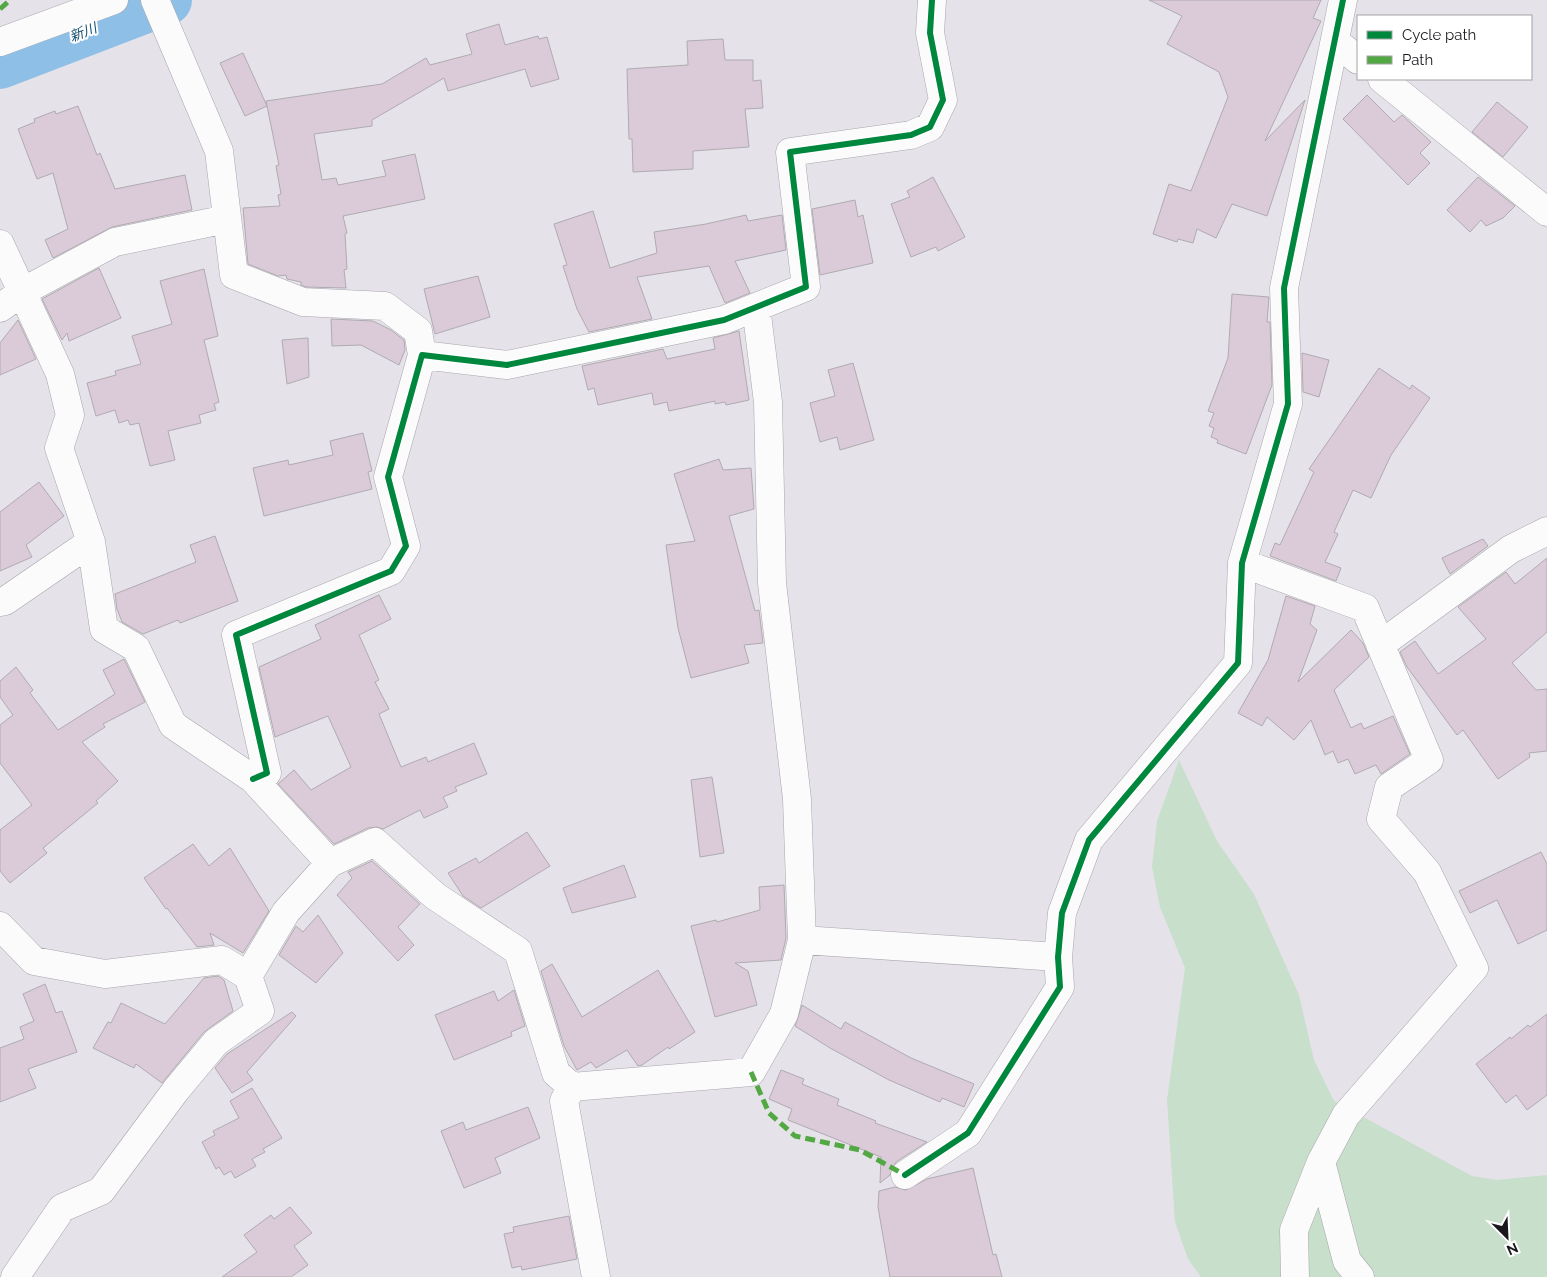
<svg xmlns="http://www.w3.org/2000/svg" width="1547" height="1277" viewBox="0 0 1547 1277" font-family="Raleway,'Noto Sans JP',sans-serif">
  <rect width="100%" height="100%" fill="#e6e2ea"/>
  <path fill="#c8dfcb" d="M 1179,760 L 1217,841 L 1254,894 L 1299,995 L 1314,1060 L 1334,1101 L 1472,1176 L 1497,1180 L 1547,1175 L 1547,1277 L 1201,1277 L 1188,1259 L 1175,1222 L 1167,1100 L 1185,968 L 1160,907 L 1152,867 L 1157,821 Z"/>
  <g fill="none" stroke-linecap="round" stroke-linejoin="round">
    <path stroke="#8ec0e7" stroke-width="50" d="M 0,64 L 167,0"/>
  </g>
  <path fill="#dbcbd9" stroke="#afabb0" d="M 1149,0 L 1321,0 L 1313,18 L 1321,21 L 1265,141 L 1305,100 L 1267,216 L 1232,204 L 1216,238 L 1197,229 L 1193,243 L 1178,239 L 1177,242 L 1153,234 L 1169,184 L 1191,191 L 1228,97 L 1219,72 L 1167,44 L 1182,16 Z
    M 499,24 L 505,45 L 538,36 L 539,39 L 547,37 L 559,79 L 531,87 L 525,69 L 448,91 L 444,78 L 372,120 L 372,126 L 314,134 L 322,180 L 336,178 L 338,185 L 386,176 L 382,161 L 415,154 L 425,199 L 343,216 L 347,233 L 345,234 L 347,269 L 344,270 L 346,288 L 306,287 L 301,285 L 301,282 L 287,279 L 286,275 L 278,276 L 248,264 L 243,208 L 280,206 L 278,195 L 281,194 L 276,166 L 279,165 L 266,101 L 382,84 L 426,58 L 430,65 L 472,54 L 466,34 Z
    M 723,39 L 725,60 L 753,60 L 753,81 L 761,80 L 763,108 L 745,109 L 749,147 L 693,151 L 693,169 L 633,172 L 632,139 L 629,139 L 627,69 L 688,65 L 687,41 Z
    M 243,53 L 267,106 L 245,116 L 220,63 Z
    M 1367,95 L 1394,122 L 1402,115 L 1431,142 L 1420,153 L 1430,163 L 1408,185 L 1343,119 Z
    M 1497,102 L 1528,127 L 1503,157 L 1472,132 Z
    M 78,106 L 97,155 L 100,153 L 115,189 L 185,175 L 192,210 L 112,227 L 53,258 L 45,240 L 68,229 L 53,173 L 37,179 L 18,129 L 35,122 L 34,119 L 55,111 L 56,114 Z
    M 933,177 L 965,237 L 938,251 L 936,247 L 911,257 L 891,204 L 910,197 L 907,191 Z
    M 1478,177 L 1515,206 L 1503,218 L 1486,226 L 1481,220 L 1470,232 L 1447,210 Z
    M 855,200 L 858,217 L 863,215 L 873,263 L 820,275 L 812,209 Z
    M 593,211 L 610,268 L 657,253 L 654,232 L 706,224 L 746,215 L 748,221 L 782,215 L 786,250 L 735,261 L 750,293 L 725,303 L 709,266 L 637,277 L 652,319 L 589,332 L 577,309 L 563,266 L 567,265 L 554,224 Z
    M 99,268 L 121,318 L 69,341 L 67,333 L 62,340 L 42,299 Z
    M 204,269 L 218,336 L 204,340 L 219,402 L 214,404 L 216,410 L 199,415 L 201,423 L 168,431 L 175,460 L 150,466 L 139,423 L 130,425 L 128,420 L 119,423 L 115,410 L 96,416 L 87,383 L 116,375 L 115,371 L 141,364 L 132,336 L 172,324 L 160,281 Z
    M 478,276 L 490,317 L 435,334 L 424,289 Z
    M 1232,294 L 1269,297 L 1267,322 L 1270,322 L 1272,385 L 1246,454 L 1217,443 L 1218,440 L 1211,437 L 1214,428 L 1209,426 L 1214,413 L 1208,411 L 1228,358 Z
    M 331,319 L 373,321 L 391,330 L 404,340 L 405,350 L 399,365 L 361,345 L 332,346 Z
    M 18,320 L 36,359 L 0,375 L 0,343 Z
    M 739,331 L 749,400 L 726,405 L 725,402 L 715,404 L 715,401 L 669,411 L 667,402 L 654,405 L 652,393 L 598,405 L 594,388 L 588,390 L 582,366 L 663,349 L 667,359 L 715,349 L 713,338 Z
    M 308,338 L 309,377 L 287,384 L 282,340 Z
    M 1302,353 L 1329,360 L 1319,397 L 1303,392 Z
    M 853,363 L 874,440 L 840,450 L 837,437 L 820,442 L 810,403 L 835,396 L 828,370 Z
    M 1379,368 L 1410,389 L 1412,385 L 1430,398 L 1391,455 L 1371,498 L 1353,490 L 1334,532 L 1338,534 L 1325,562 L 1341,568 L 1336,581 L 1270,556 L 1275,543 L 1280,545 L 1314,472 L 1309,469 Z
    M 363,433 L 372,471 L 368,472 L 372,489 L 264,516 L 253,468 L 288,460 L 289,465 L 333,455 L 330,441 Z
    M 719,459 L 723,470 L 751,468 L 754,509 L 729,516 L 755,611 L 759,610 L 763,643 L 744,645 L 749,663 L 691,678 L 678,628 L 666,545 L 695,541 L 674,474 Z
    M 39,482 L 64,516 L 26,545 L 32,557 L 0,571 L 0,512 Z
    M 215,536 L 238,601 L 180,623 L 178,620 L 143,634 L 122,622 L 117,609 L 115,594 L 196,562 L 190,545 Z
    M 1483,539 L 1488,546 L 1450,574 L 1442,558 Z
    M 1547,558 L 1547,632 L 1512,663 L 1536,690 L 1547,689 L 1547,751 L 1529,753 L 1530,757 L 1498,779 L 1463,730 L 1457,735 L 1407,667 L 1400,652 L 1415,641 L 1438,674 L 1486,639 L 1458,607 L 1506,572 L 1515,584 Z
    M 379,595 L 391,619 L 359,635 L 379,680 L 375,682 L 389,709 L 379,714 L 401,767 L 426,757 L 428,762 L 474,743 L 487,774 L 455,787 L 457,791 L 443,797 L 448,807 L 424,818 L 420,810 L 383,829 L 377,827 L 368,828 L 334,844 L 278,784 L 294,770 L 311,790 L 351,767 L 328,716 L 275,737 L 259,667 L 321,639 L 315,625 Z
    M 1286,596 L 1315,606 L 1310,624 L 1317,630 L 1298,682 L 1351,630 L 1363,643 L 1369,657 L 1334,690 L 1351,728 L 1361,723 L 1364,729 L 1393,716 L 1410,754 L 1381,774 L 1376,765 L 1355,774 L 1348,759 L 1338,763 L 1333,751 L 1325,755 L 1311,720 L 1294,740 L 1267,717 L 1262,726 L 1238,713 L 1268,660 Z
    M 124,659 L 145,702 L 103,724 L 105,727 L 82,742 L 118,781 L 96,801 L 98,803 L 43,848 L 47,853 L 10,883 L 0,871 L 0,830 L 32,805 L 0,763 L 0,725 L 13,715 L 0,697 L 0,681 L 16,667 L 33,690 L 30,693 L 58,730 L 115,694 L 103,670 Z
    M 712,777 L 724,853 L 700,857 L 691,780 Z
    M 527,832 L 550,866 L 481,908 L 463,896 L 448,873 L 476,858 L 479,863 Z
    M 193,844 L 209,866 L 230,848 L 269,911 L 243,953 L 210,933 L 214,945 L 197,947 L 167,908 L 166,909 L 144,878 Z
    M 1541,852 L 1547,864 L 1547,930 L 1518,944 L 1497,900 L 1470,913 L 1459,891 Z
    M 372,861 L 420,904 L 398,927 L 414,945 L 398,961 L 337,895 L 352,878 L 348,872 Z
    M 624,865 L 636,897 L 572,913 L 563,888 Z
    M 784,885 L 786,938 L 781,960 L 735,963 L 748,971 L 757,1005 L 715,1017 L 691,926 L 716,920 L 717,922 L 760,910 L 759,887 Z
    M 318,915 L 343,953 L 316,983 L 279,955 L 296,926 L 303,932 Z
    M 552,964 L 582,1017 L 658,970 L 695,1032 L 669,1049 L 668,1047 L 642,1065 L 638,1066 L 627,1050 L 596,1068 L 591,1062 L 577,1070 L 564,1046 L 541,971 Z
    M 218,976 L 224,980 L 233,1011 L 204,1032 L 162,1083 L 136,1064 L 134,1068 L 93,1048 L 108,1022 L 111,1023 L 121,1003 L 165,1024 L 204,978 Z
    M 45,984 L 56,1013 L 62,1011 L 77,1052 L 28,1069 L 36,1088 L 0,1102 L 0,1048 L 24,1039 L 20,1027 L 34,1021 L 23,994 Z
    M 514,990 L 525,1026 L 511,1032 L 512,1036 L 454,1060 L 435,1015 L 494,991 L 498,1001 Z
    M 802,1005 L 841,1029 L 845,1022 L 911,1058 L 974,1084 L 964,1107 L 942,1098 L 940,1102 L 889,1080 L 830,1048 L 795,1026 Z
    M 292,1012 L 296,1016 L 247,1072 L 253,1080 L 232,1093 L 215,1068 L 227,1054 Z
    M 1547,1014 L 1547,1095 L 1527,1110 L 1516,1095 L 1506,1103 L 1476,1064 L 1510,1037 L 1511,1039 L 1528,1025 L 1530,1027 Z
    M 781,1070 L 804,1079 L 802,1084 L 839,1099 L 837,1105 L 876,1121 L 875,1123 L 927,1142 L 896,1162 L 890,1175 L 880,1183 L 881,1157 L 788,1120 L 792,1109 L 769,1099 Z
    M 252,1088 L 282,1138 L 263,1149 L 265,1152 L 252,1159 L 256,1166 L 235,1178 L 231,1171 L 224,1175 L 219,1167 L 216,1169 L 202,1142 L 215,1135 L 213,1131 L 239,1118 L 230,1101 Z
    M 528,1107 L 540,1138 L 495,1158 L 501,1173 L 464,1188 L 441,1131 L 463,1122 L 466,1130 Z
    M 973,1168 L 993,1255 L 996,1254 L 1002,1277 L 890,1277 L 878,1207 L 879,1191 L 895,1187 L 906,1190 L 927,1179 Z
    M 290,1207 L 312,1233 L 294,1246 L 308,1265 L 291,1277 L 222,1277 L 257,1252 L 244,1235 L 271,1215 L 274,1219 Z
    M 569,1216 L 577,1259 L 522,1270 L 521,1266 L 512,1268 L 504,1234 L 514,1232 L 513,1227 Z"/>
  <g fill="none" stroke-linecap="round" stroke-linejoin="round">
    <defs>
      <path id="minor" d="M 155,0 L 219,151 L 234,275 L 303,302 L 385,306 L 418,331 L 422,355
        M 1335,41 L 1358,60
        M 1382,79 L 1547,212
        M 0,244 L 60,374 L 70,415 L 59,448 L 91,542 L 104,629 L 136,648 L 173,725 L 253,779 L 330,863 L 375,842 L 435,896 L 518,951 L 556,1073 L 572,1087
        M 0,308 L 22,292 L 115,242 L 227,219
        M 1242,563 L 1365,608 L 1429,760 L 1389,787 L 1381,819 L 1427,872 L 1474,968 L 1346,1115 L 1321,1162 L 1294,1230 L 1295,1277
        M 0,602 L 5,601 L 91,542
        M 1380,645 L 1511,549 L 1547,531
        M 253,779 L 267,773 L 236,635 L 391,571 L 406,546 L 388,477 L 422,355 L 507,365 L 724,320 L 806,287 L 790,152 L 911,135 L 930,127 L 943,100 L 930,33 L 932,0
        M 0,926 L 34,961 L 105,974 L 222,960 L 248,976
        M 802,940 L 1058,957
        M 1321,1162 L 1347,1261 L 1360,1277
        M 905,1175 L 968,1133 L 1060,987 L 1058,957 L 1062,913 L 1089,840 L 1238,663 L 1242,563 L 1288,404 L 1284,288 L 1343,0
        M 15,1277 L 62,1208 L 101,1191 L 176,1090 L 216,1042 L 260,1011 L 248,976 L 286,912 L 330,863
        M 596,1277 L 564,1101 L 572,1087 L 751,1072 L 784,1014 L 802,940 L 797,799 L 772,583 L 768,402 L 756,307"/>
      <path id="secondary" d="M 0,42 L 114,0"/>
    </defs>
    <use href="#minor" stroke="#a8a5ab" stroke-width="29"/>
    <use href="#secondary" stroke="#a8a5ab" stroke-width="29"/>
    <use href="#minor" stroke="#fbfbfc" stroke-width="28"/>
    <use href="#secondary" stroke="#fbfbfc" stroke-width="28"/>
    <path stroke="#52a943" stroke-width="5" stroke-dasharray="10 5" stroke-linecap="butt" d="M 0,9 L 10,0
      M 751,1072 L 769,1113 L 795,1136 L 860,1150 L 905,1175"/>
    <defs>
      <path id="cycleway" d="M 253,779 L 267,773 L 236,635 L 391,571 L 406,546 L 388,477 L 422,355 L 507,365 L 724,320 L 806,287 L 790,152 L 911,135 L 930,127 L 943,100 L 930,33 L 932,0
        M 905,1175 L 968,1133 L 1060,987 L 1058,957 L 1062,913 L 1089,840 L 1238,663 L 1242,563 L 1288,404 L 1284,288 L 1343,0"/>
    </defs>
    <use href="#cycleway" stroke="#fff" stroke-width="9"/>
    <use href="#cycleway" stroke="#00873e" stroke-width="6"/>
  </g>
  <g text-anchor="middle" stroke-width="4" stroke-linejoin="round" paint-order="stroke">
    <g font-size="14" font-style="italic" fill="#144d6f" stroke="#fff">
      <text transform="translate(83 32) rotate(-21)" y="5">新川</text>
    </g>
  </g>
  <rect x="1357" y="15" width="175" height="65" fill="#ffffff" stroke="#a4a3a5"/>
  <rect x="1367" y="31" width="25" height="8" fill="#00873e" stroke="#a4a3a5"/>
  <text x="1402" y="40" font-size="15" fill="#1b181d">Cycle path</text>
  <rect x="1367" y="56" width="25" height="8" fill="#52a943" stroke="#a4a3a5"/>
  <text x="1402" y="65" font-size="15" fill="#1b181d">Path</text>
  <g transform="translate(1507 1237) rotate(156)" stroke="#ffffff" stroke-width="4" paint-order="stroke">
  <path d="M0-4L9 19L0 12L-9 19Z" fill="#1b181d"/>
  <text y="-8" font-size="14" font-weight="bold" text-anchor="middle" fill="#1b181d">N</text>
  </g>
</svg>
